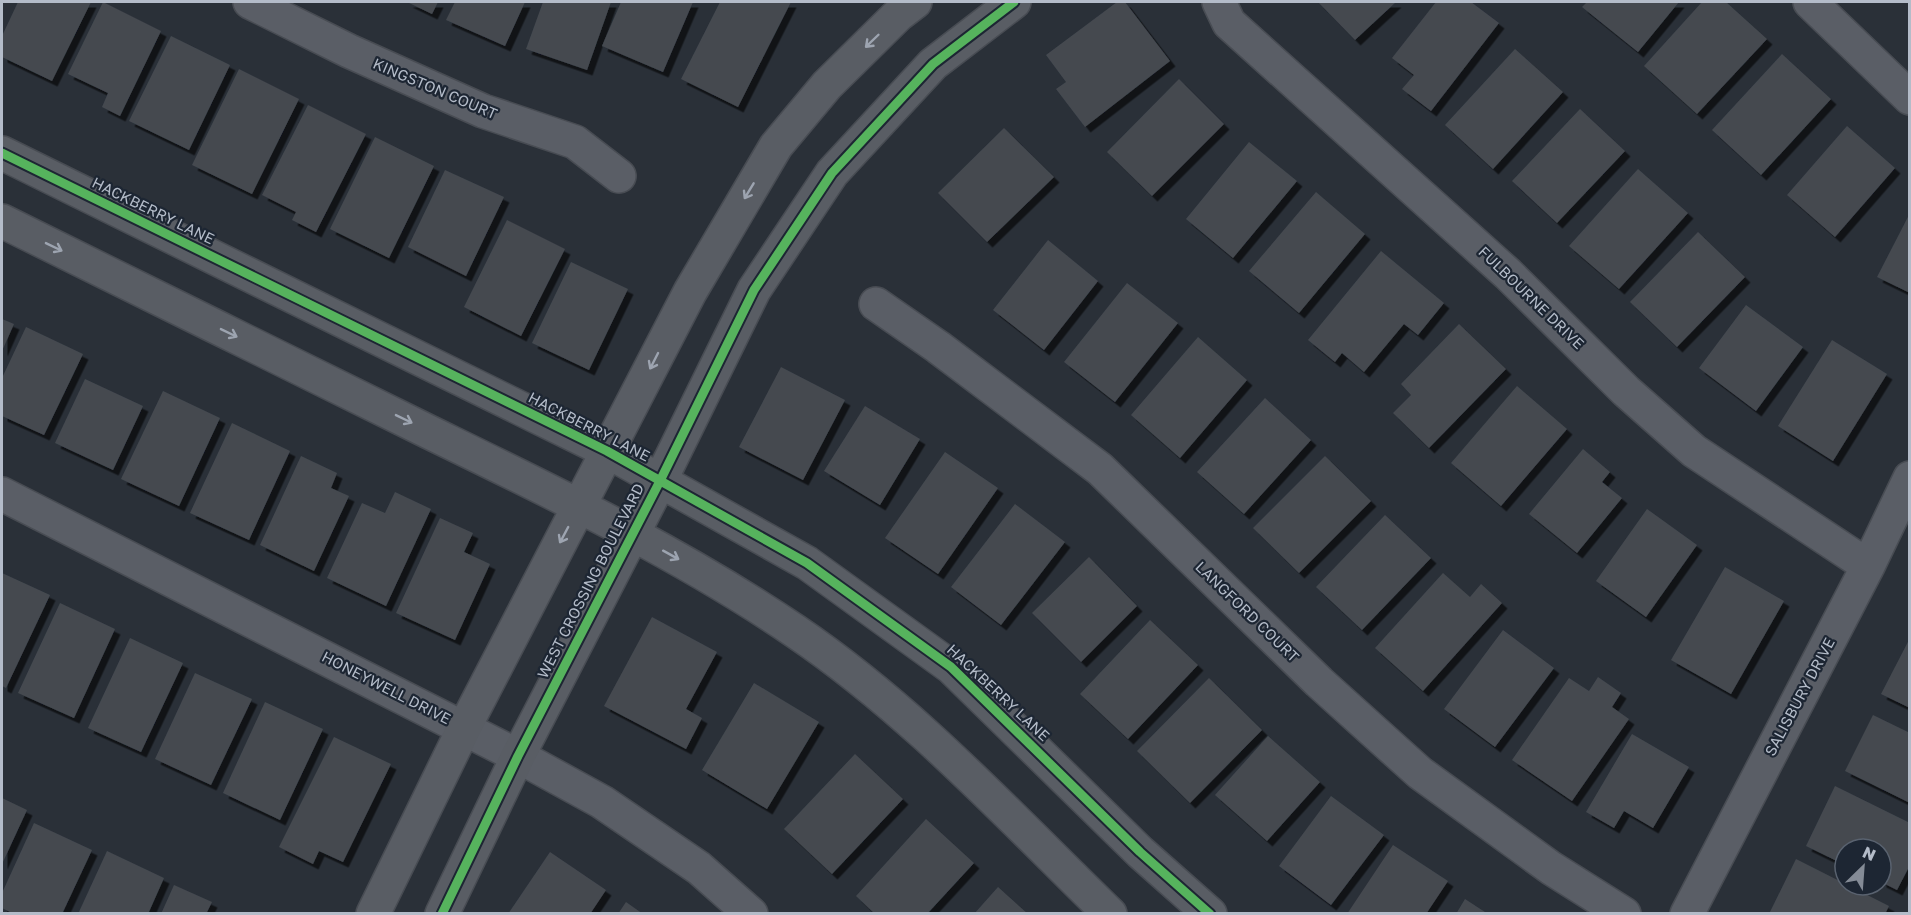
<svg xmlns="http://www.w3.org/2000/svg" width="1911" height="915" viewBox="0 0 1911 915" font-family="'Golos Text',sans-serif">
  <defs>
    <filter id="shadow"><feDropShadow dx="5.5" dy="5.5" stdDeviation="0" flood-color="#0009"/></filter>
  </defs>
  <rect width="100%" height="100%" fill="#2a3038"/>
  <path fill="#444950" filter="url(#shadow)" d="M 18,2 L 91,2 L 52,81 L 2,57 L 2,36 Z
    M 103,2 L 161,31 L 120,116 L 102,107 L 108,93 L 68,74 Z
    M 407,2 L 438,2 L 432,14 Z
    M 455,2 L 525,2 L 505,46 L 446,20 Z
    M 543,2 L 611,2 L 587,70 L 526,49 Z
    M 621,2 L 693,2 L 663,72 L 602,46 Z
    M 720,2 L 791,2 L 738,107 L 681,79 Z
    M 1117,2 L 1125,2 L 1170,61 L 1085,127 L 1056,89 L 1066,82 L 1046,55 Z
    M 1318,2 L 1396,2 L 1355,40 Z
    M 1436,2 L 1471,2 L 1499,23 L 1431,111 L 1402,89 L 1414,75 L 1392,58 Z
    M 1587,2 L 1679,2 L 1638,52 L 1582,7 Z
    M 1702,2 L 1726,2 L 1767,39 L 1697,114 L 1644,66 Z
    M 171,36 L 230,65 L 189,150 L 129,121 Z
    M 1515,49 L 1563,92 L 1493,169 L 1445,125 Z
    M 1782,54 L 1831,99 L 1761,175 L 1712,130 Z
    M 239,69 L 299,99 L 252,194 L 192,165 Z
    M 1179,79 L 1224,124 L 1152,196 L 1107,152 Z
    M 308,105 L 366,134 L 316,232 L 292,220 L 296,212 L 262,195 Z
    M 1580,109 L 1625,151 L 1557,223 L 1512,181 Z
    M 1847,126 L 1895,168 L 1835,237 L 1787,195 Z
    M 1004,128 L 1054,177 L 987,242 L 938,193 Z
    M 375,137 L 434,166 L 389,258 L 330,229 Z
    M 1249,142 L 1297,181 L 1233,258 L 1186,219 Z
    M 1638,169 L 1688,213 L 1619,289 L 1569,246 Z
    M 445,170 L 504,197 L 466,276 L 408,247 Z
    M 1316,192 L 1365,234 L 1299,313 L 1249,271 Z
    M 1910,213 L 1910,293 L 1877,277 Z
    M 507,220 L 565,249 L 521,336 L 464,307 Z
    M 1698,232 L 1745,277 L 1677,347 L 1630,302 Z
    M 1048,240 L 1098,281 L 1044,350 L 993,310 Z
    M 1381,251 L 1444,303 L 1418,335 L 1404,324 L 1364,372 L 1342,353 L 1335,362 L 1308,340 Z
    M 571,262 L 628,289 L 589,370 L 532,343 Z
    M 1127,283 L 1178,323 L 1115,402 L 1064,362 Z
    M 1746,305 L 1803,347 L 1756,411 L 1699,368 Z
    M 2,319 L 14,324 L 2,351 Z
    M 1459,324 L 1506,369 L 1429,448 L 1393,413 L 1411,395 L 1401,384 Z
    M 26,327 L 83,354 L 44,435 L 2,416 L 2,378 Z
    M 1198,337 L 1247,380 L 1180,458 L 1131,415 Z
    M 1832,340 L 1887,374 L 1833,461 L 1778,426 Z
    M 781,367 L 845,400 L 803,480 L 739,447 Z
    M 85,379 L 143,406 L 113,470 L 55,443 Z
    M 1517,386 L 1567,429 L 1501,506 L 1451,463 Z
    M 163,391 L 220,418 L 179,506 L 121,479 Z
    M 1265,398 L 1311,440 L 1244,514 L 1197,472 Z
    M 865,406 L 920,439 L 880,505 L 824,471 Z
    M 232,423 L 290,451 L 249,540 L 190,513 Z
    M 1583,449 L 1610,472 L 1602,482 L 1622,498 L 1577,553 L 1529,514 Z
    M 945,452 L 998,488 L 938,574 L 885,538 Z
    M 301,456 L 337,473 L 331,488 L 349,496 L 314,571 L 260,545 Z
    M 1325,456 L 1371,501 L 1299,573 L 1253,528 Z
    M 395,492 L 431,509 L 386,606 L 327,578 L 362,503 L 385,513 Z
    M 1015,504 L 1065,542 L 1001,625 L 951,587 Z
    M 1647,509 L 1697,545 L 1646,617 L 1596,581 Z
    M 1385,515 L 1431,558 L 1362,630 L 1316,587 Z
    M 440,518 L 473,533 L 464,552 L 490,564 L 455,640 L 396,613 Z
    M 1089,557 L 1137,606 L 1081,662 L 1032,613 Z
    M 1725,567 L 1784,601 L 1731,694 L 1671,660 Z
    M 2,573 L 50,595 L 6,688 L 2,686 Z
    M 1443,573 L 1470,597 L 1481,584 L 1502,603 L 1423,691 L 1375,648 Z
    M 60,603 L 115,629 L 74,718 L 18,693 Z
    M 652,617 L 717,652 L 686,709 L 702,718 L 686,749 L 604,706 Z
    M 1150,620 L 1198,665 L 1128,739 L 1080,694 Z
    M 1503,630 L 1554,668 L 1495,747 L 1444,709 Z
    M 130,638 L 183,663 L 141,752 L 88,728 Z
    M 1910,638 L 1910,708 L 1881,694 Z
    M 195,673 L 252,699 L 211,785 L 155,759 Z
    M 1598,677 L 1621,693 L 1612,707 L 1629,719 L 1572,801 L 1512,760 L 1569,678 L 1589,691 Z
    M 1209,678 L 1262,730 L 1190,803 L 1137,751 Z
    M 754,683 L 819,722 L 767,809 L 702,770 Z
    M 265,702 L 323,729 L 280,820 L 223,793 Z
    M 1873,715 L 1910,733 L 1910,803 L 1845,771 Z
    M 1632,734 L 1689,767 L 1653,828 L 1624,811 L 1614,828 L 1586,812 Z
    M 1268,736 L 1320,782 L 1267,841 L 1215,795 Z
    M 334,737 L 391,764 L 343,862 L 319,851 L 313,864 L 279,847 Z
    M 855,754 L 903,799 L 832,874 L 784,829 Z
    M 1835,786 L 1910,823 L 1910,865 L 1897,890 L 1881,882 L 1881,849 L 1845,849 L 1845,865 L 1806,846 Z
    M 1331,796 L 1384,835 L 1331,905 L 1279,866 Z
    M 2,798 L 27,810 L 2,864 Z
    M 926,819 L 974,863 L 927,914 L 875,914 L 856,896 Z
    M 34,823 L 92,850 L 62,914 L 14,914 L 2,908 L 2,893 Z
    M 1393,845 L 1448,881 L 1426,914 L 1347,914 Z
    M 107,851 L 164,878 L 148,914 L 78,914 Z
    M 550,852 L 606,890 L 590,914 L 508,914 Z
    M 1796,859 L 1889,906 L 1885,914 L 1769,914 Z
    M 174,885 L 212,902 L 206,914 L 161,914 Z
    M 998,887 L 1028,914 L 974,914 Z
    M 1465,899 L 1488,914 L 1456,914 Z
    M 626,902 L 643,914 L 618,914 Z"/>
  <g fill="none" stroke-linecap="round" stroke-linejoin="round">
    <defs>
      <path id="street" d="M 250,2 L 349,51 L 483,111 L 575,142 L 619,176
        M 1219,2 L 1229,23 L 1508,274 L 1626,391 L 1694,451 L 1868,566
        M 1810,2 L 1910,98
        M 876,304 L 938,347 L 1100,469 L 1319,682 L 1420,773 L 1551,868 L 1624,914
        M 2,494 L 518,756 L 602,802 L 699,868 L 751,914
        M 1687,914 L 1868,566 L 1910,478"/>
      <path id="secondary" d="M 2,153 L 607,451 L 807,563 L 951,667 L 1140,852 L 1210,914
        M 2,221 C 144,291 287,362 429,432 C 554,493 680,553 795,631 C 912,710 1009,816 1110,914
        M 373,914 L 464,728 L 690,292 L 776,146 L 827,85 L 898,15 L 915,2
        M 442,914 L 518,756 L 660,481 L 754,290 L 832,173 L 933,64 L 1014,2"/>
    </defs>
    <use href="#street" stroke="#484c53" stroke-width="36"/>
    <use href="#secondary" stroke="#484c53" stroke-width="36"/>
    <use href="#street" stroke="#5a5e66" stroke-width="33"/>
    <use href="#secondary" stroke="#595d64" stroke-width="33"/>
    <defs>
      <path id="cycleway" d="M 2,153 L 607,451 L 807,563 L 951,667 L 1140,852 L 1210,914
        M 442,914 L 518,756 L 660,481 L 754,290 L 832,173 L 933,64 L 1014,2"/>
    </defs>
    <use href="#cycleway" stroke="#1d2633" stroke-width="13"/>
    <use href="#cycleway" stroke="#56b35d" stroke-width="9"/>
  </g>
  <defs><path id="oneway-shaft" d="M-6 0H5M1.5-3L5.5 0L1.5 3" fill="none" stroke-width="1.6" stroke-linecap="round" stroke-linejoin="round" transform="scale(1.5)"/></defs>
  <g stroke="#9da4b0">
    <use href="#oneway-shaft" transform="translate(872 41) rotate(136)"/>
    <use href="#oneway-shaft" transform="translate(749 191) rotate(121)"/>
    <use href="#oneway-shaft" transform="translate(54 247) rotate(26)"/>
    <use href="#oneway-shaft" transform="translate(229 333) rotate(26)"/>
    <use href="#oneway-shaft" transform="translate(654 361) rotate(117)"/>
    <use href="#oneway-shaft" transform="translate(404 419) rotate(26)"/>
    <use href="#oneway-shaft" transform="translate(564 535) rotate(118)"/>
    <use href="#oneway-shaft" transform="translate(671 555) rotate(29)"/>
  </g>
  <g text-anchor="middle" stroke-width="4.5" stroke-linejoin="round" paint-order="stroke">
    <g font-size="15" fill="#b4bcc9" stroke="#1d2633">
      <text transform="translate(435 89) rotate(23)" y="5">KINGSTON COURT</text>
      <text transform="translate(153 211) rotate(26)" y="5">HACKBERRY LANE</text>
      <text transform="translate(1531 298) rotate(44)" y="5">FULBOURNE DRIVE</text>
      <text transform="translate(589 427) rotate(27)" y="5">HACKBERRY LANE</text>
      <text transform="translate(591 581) rotate(-63)" y="5">WEST CROSSING BOULEVARD</text>
      <text transform="translate(1247 612) rotate(44)" y="5">LANGFORD COURT</text>
      <text transform="translate(386 688) rotate(27)" y="5">HONEYWELL DRIVE</text>
      <text transform="translate(998 693) rotate(43)" y="5">HACKBERRY LANE</text>
      <text transform="translate(1800 697) rotate(-62)" y="5">SALISBURY DRIVE</text>
    </g>
  </g>
  <rect width="1911" height="915" fill="none" stroke="#b4bcc9" stroke-width="6"/>
  <g transform="translate(1863 867) rotate(25)"><circle r="28" fill="#1d2633" stroke="#59626f" stroke-width="1.5"/>
  <path d="M0-4.5L10 22L0 15L-10 22Z" fill="#848b96"/>
  <text y="-9" font-size="16" font-weight="bold" text-anchor="middle" fill="#b4bcc9">N</text>
  </g>
</svg>
